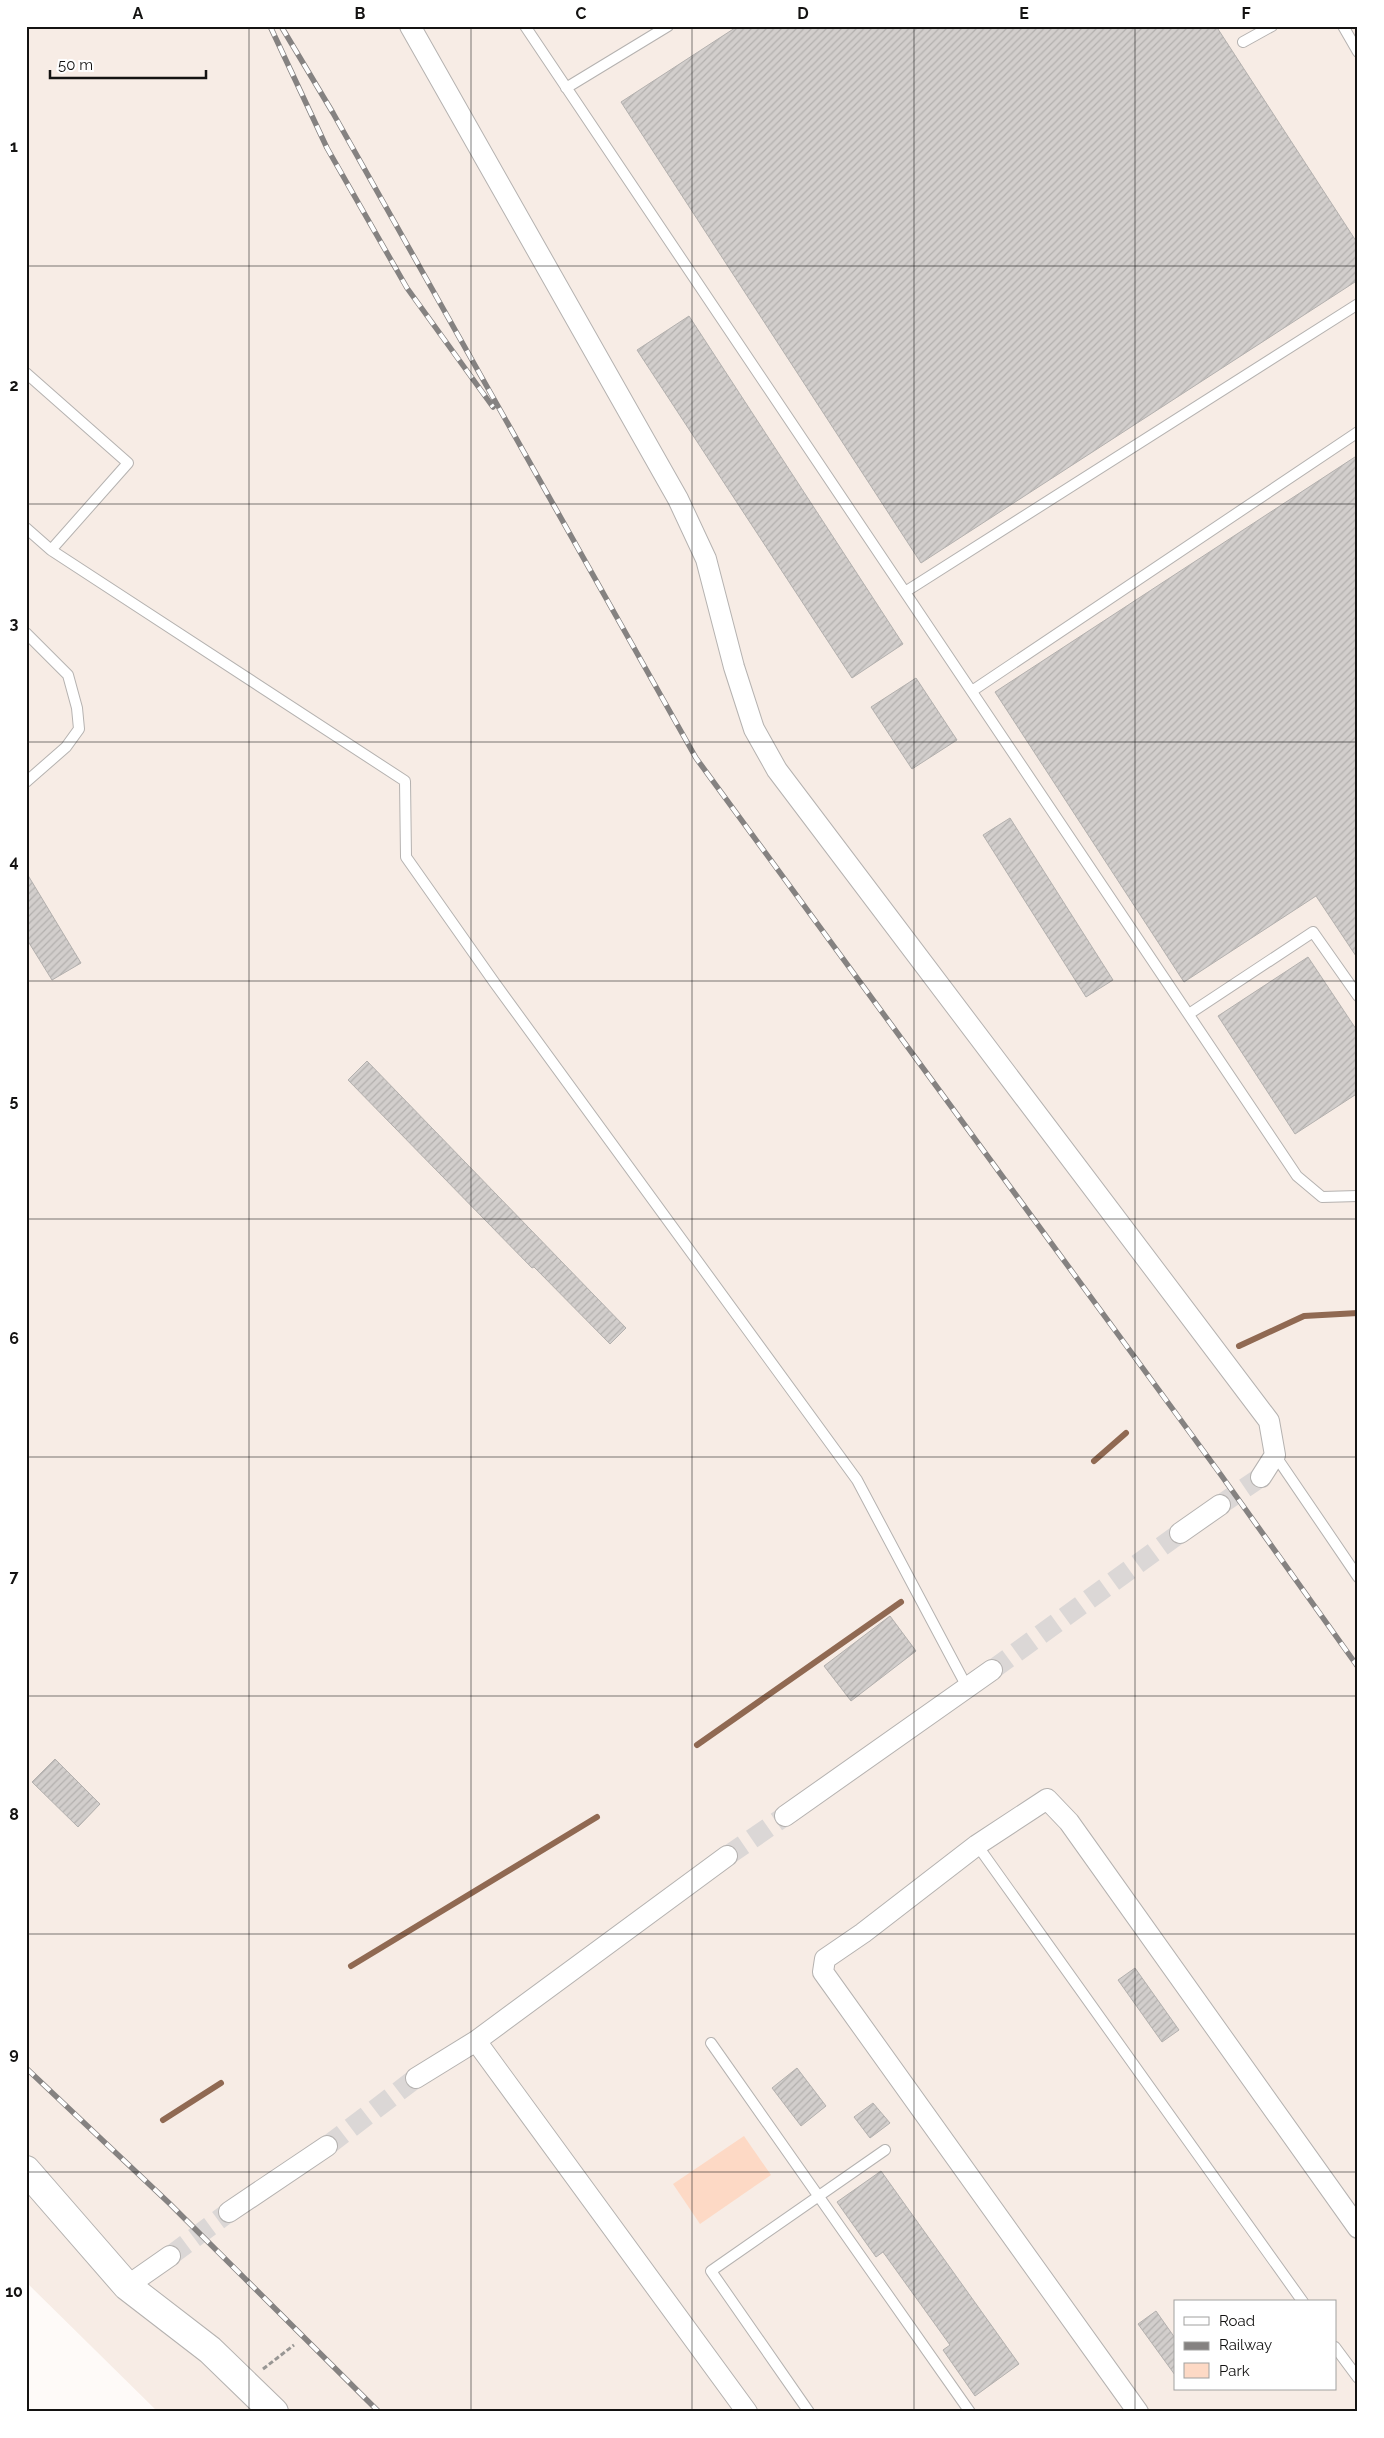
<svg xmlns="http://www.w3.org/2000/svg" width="1384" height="2438" viewBox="0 0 1384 2438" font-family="Raleway,sans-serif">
  <defs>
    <pattern id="building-hatch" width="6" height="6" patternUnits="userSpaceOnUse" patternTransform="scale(1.25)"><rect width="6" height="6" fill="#d2cecc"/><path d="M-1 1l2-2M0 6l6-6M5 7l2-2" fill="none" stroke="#b3b0ae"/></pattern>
  </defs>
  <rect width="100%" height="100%" fill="#fefaf8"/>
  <path fill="#f7ece5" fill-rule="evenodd" d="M 26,26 L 1358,26 L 1358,2412 L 158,2412 L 26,2282 ZM 1175,2302 L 1335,2302 L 1335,2389 L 1175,2389 Z"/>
  <path fill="#fdd9c5" d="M 744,2136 L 771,2175 L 700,2224 L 673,2184 Z"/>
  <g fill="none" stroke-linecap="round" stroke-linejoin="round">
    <path stroke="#906952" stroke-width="6" d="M 1239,1346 L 1304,1316 L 1358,1313
      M 1094,1461 L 1126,1433
      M 697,1745 L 901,1602
      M 351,1966 L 597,1817
      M 163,2120 L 221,2083"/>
  </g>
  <path fill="url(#building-hatch)" stroke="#b3b0ae" d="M 738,26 L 1216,26 L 1358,244 L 1358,280 L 921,563 L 621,102 Z
    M 689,316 L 903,644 L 852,678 L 637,350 Z
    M 1358,455 L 1358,959 L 1316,896 L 1184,982 L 995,692 Z
    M 916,678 L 957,740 L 912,769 L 871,707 Z
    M 1010,818 L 1113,980 L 1086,997 L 983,835 Z
    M 26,872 L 81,963 L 52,980 L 26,938 Z
    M 1308,957 L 1358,1032 L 1358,1093 L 1295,1134 L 1218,1016 Z
    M 367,1061 L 626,1328 L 610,1344 L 534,1267 L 532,1268 L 348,1080 Z
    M 890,1616 L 916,1651 L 851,1701 L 824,1666 Z
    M 55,1759 L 100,1804 L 78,1827 L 32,1782 Z
    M 1135,1968 L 1179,2030 L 1162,2042 L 1118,1980 Z
    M 797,2068 L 826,2106 L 801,2126 L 772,2088 Z
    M 873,2103 L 890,2123 L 870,2138 L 854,2117 Z
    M 881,2171 L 1019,2364 L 975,2396 L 943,2350 L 950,2345 L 883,2252 L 876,2257 L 837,2202 Z
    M 1156,2311 L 1175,2338 L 1175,2375 L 1138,2324 Z"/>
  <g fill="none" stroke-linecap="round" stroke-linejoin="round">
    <path stroke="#dbd7d6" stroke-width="20" stroke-dasharray="20 10" stroke-linecap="butt" d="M 1220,1505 L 1261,1477
      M 992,1670 L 1180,1533
      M 727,1856 L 785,1816
      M 327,2146 L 416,2078
      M 170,2256 L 229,2212"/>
    <defs>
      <path id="lane" d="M 525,26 L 1297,1176 L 1322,1197 L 1358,1196
        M 1343,26 L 1358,52
        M 1243,42 L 1272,26
        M 566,88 L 668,26
        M 26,373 L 128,463 L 51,550
        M 26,528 L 51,550 L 405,781 L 406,857 L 494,982 L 857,1480 L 967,1687
        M 905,592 L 1358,304
        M 26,633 L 68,675 L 77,708 L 79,729 L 66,747 L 26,782
        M 972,691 L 1358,432
        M 1189,1014 L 1313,932 L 1358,996
        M 1275,1455 L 1358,1577
        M 977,1845 L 1303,2302
        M 711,2043 L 970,2412
        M 1335,2347 L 1358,2378
        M 809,2412 L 711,2271 L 885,2150"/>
      <path id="street" d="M 410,26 L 678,499 L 706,559 L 734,667 L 754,729 L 777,770 L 1269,1421 L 1275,1455 L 1261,1477
        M 1180,1533 L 1220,1505
        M 785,1816 L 992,1670
        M 476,2041 L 747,2412
        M 416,2078 L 476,2041 L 727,1856
        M 229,2212 L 327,2146
        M 127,2286 L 170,2256
        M 1138,2412 L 823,1972 L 825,1959 L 863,1933 L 977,1845 L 1047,1799 L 1069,1822 L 1358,2228"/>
      <path id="secondary" d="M 26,2170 L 127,2286 L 210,2350 L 274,2412"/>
    </defs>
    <use href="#lane" stroke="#b5b2b0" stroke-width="12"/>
    <use href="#street" stroke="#b5b2b0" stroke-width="22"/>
    <use href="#secondary" stroke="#b5b2b0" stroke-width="30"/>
    <path stroke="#989694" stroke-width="3" stroke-dasharray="5 2.5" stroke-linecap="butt" d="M 263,2369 L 294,2345"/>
    <use href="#lane" stroke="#fff" stroke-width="10"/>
    <use href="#street" stroke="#fff" stroke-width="20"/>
    <use href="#secondary" stroke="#fff" stroke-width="28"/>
    <defs>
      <path id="rail" d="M 270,26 L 327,148 L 407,288 L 493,407
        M 281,26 L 333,113 L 696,758 L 1221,1475 L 1358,1667
        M 26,2068 L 169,2203 L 379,2412"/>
    </defs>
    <use href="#rail" stroke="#858281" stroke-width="5.5"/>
    <use href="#rail" stroke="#fff" stroke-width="4" stroke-dasharray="11" stroke-linecap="butt"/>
  </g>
  <path fill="none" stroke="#141312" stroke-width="1" stroke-opacity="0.55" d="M 249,26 L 249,2412M 471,26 L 471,2412M 692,26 L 692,2412M 914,26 L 914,2412M 1135,26 L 1135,2412M 26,266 L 1358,266M 26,504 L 1358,504M 26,742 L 1358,742M 26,981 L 1358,981M 26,1219 L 1358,1219M 26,1457 L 1358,1457M 26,1696 L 1358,1696M 26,1934 L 1358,1934M 26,2172 L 1358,2172"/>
  <rect width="1384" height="2438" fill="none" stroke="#ffffff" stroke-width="55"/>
  <rect x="1174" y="2300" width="162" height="90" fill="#ffffff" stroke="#a1a1a0"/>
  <rect x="1184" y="2317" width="25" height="8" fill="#ffffff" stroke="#a1a1a0"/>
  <text x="1219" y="2326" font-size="15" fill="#141312">Road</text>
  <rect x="1184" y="2342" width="25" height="8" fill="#858281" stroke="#a1a1a0"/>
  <text x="1219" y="2350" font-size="15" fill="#141312">Railway</text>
  <rect x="1184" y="2363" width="25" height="15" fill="#fdd9c5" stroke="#a1a1a0"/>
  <text x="1219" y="2376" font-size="15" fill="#141312">Park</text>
  <path d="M50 70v8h156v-8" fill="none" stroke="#141312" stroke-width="2.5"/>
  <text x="58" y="70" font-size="15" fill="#141312" stroke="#ffffff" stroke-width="4" paint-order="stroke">50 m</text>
  <rect x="28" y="28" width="1328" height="2382" fill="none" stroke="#141312" stroke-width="2"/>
  <g font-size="16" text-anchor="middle" font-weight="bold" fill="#141312">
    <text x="138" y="19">A</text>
    <text x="360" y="19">B</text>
    <text x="581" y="19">C</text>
    <text x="803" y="19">D</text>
    <text x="1024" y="19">E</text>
    <text x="1246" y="19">F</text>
    <text x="14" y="152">1</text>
    <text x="14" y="391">2</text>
    <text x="14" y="629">3</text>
    <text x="14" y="867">4</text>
    <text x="14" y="1106">5</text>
    <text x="14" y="1344">6</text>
    <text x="14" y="1582">7</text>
    <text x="14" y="1820">8</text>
    <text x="14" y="2059">9</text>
    <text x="14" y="2297">10</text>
  </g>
</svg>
